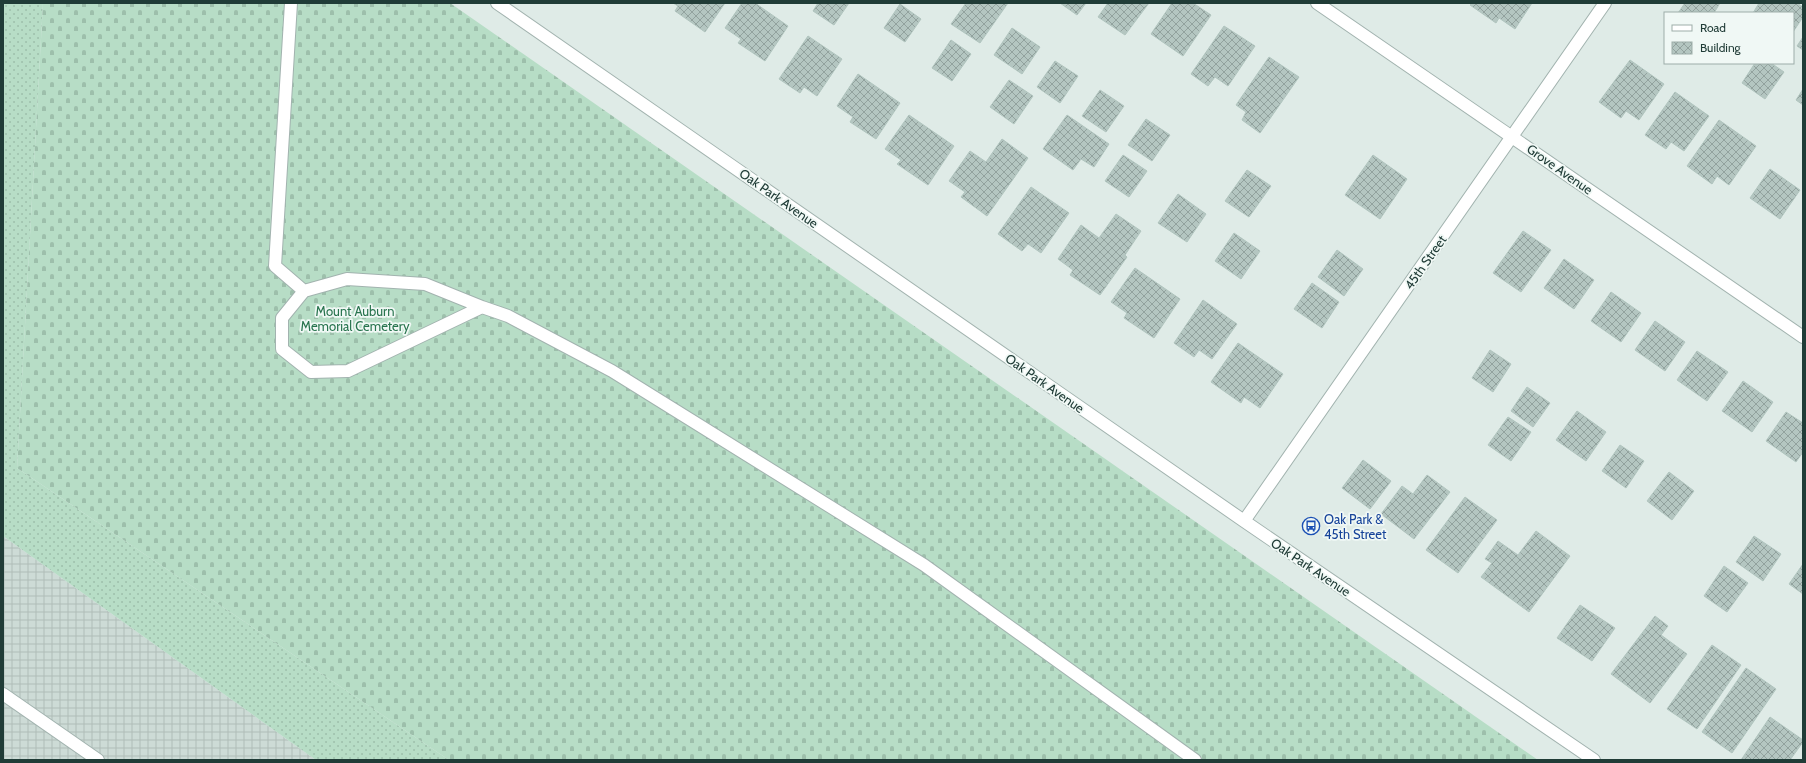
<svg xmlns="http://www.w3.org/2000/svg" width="1806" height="763" viewBox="0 0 1806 763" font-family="Cabin,sans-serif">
  <defs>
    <pattern id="industrial-grid" width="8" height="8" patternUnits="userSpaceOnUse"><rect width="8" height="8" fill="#cddbd6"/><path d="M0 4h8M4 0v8" fill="none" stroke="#b0bdb8"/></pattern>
    <pattern id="grass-dots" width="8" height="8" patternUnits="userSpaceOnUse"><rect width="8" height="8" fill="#b7ddc6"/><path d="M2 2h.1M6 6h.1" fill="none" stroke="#9dbfab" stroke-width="1.8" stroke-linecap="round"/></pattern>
    <pattern id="cemetery-stones" width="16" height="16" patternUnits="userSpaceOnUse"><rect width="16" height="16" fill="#b7ddc6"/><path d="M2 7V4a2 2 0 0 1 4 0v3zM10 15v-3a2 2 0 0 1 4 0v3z" fill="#9dbfab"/></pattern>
    <pattern id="building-cross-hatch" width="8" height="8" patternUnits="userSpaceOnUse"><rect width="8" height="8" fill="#b4c6c1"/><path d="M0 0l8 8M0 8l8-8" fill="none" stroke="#92a29e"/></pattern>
  </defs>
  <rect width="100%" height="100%" fill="#dfebe7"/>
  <path fill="url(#industrial-grid)" d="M 3,536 L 316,760 L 3,760 Z"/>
  <path fill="url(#grass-dots)" d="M 3,3 L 43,3 L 17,468 L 449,760 L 316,760 L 3,536 Z"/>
  <path fill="url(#cemetery-stones)" d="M 43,3 L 450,3 L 1538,760 L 449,760 L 17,468 Z"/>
  <path fill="url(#building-cross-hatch)" stroke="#b1c5bf" d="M 673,3 L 725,3 L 705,32 L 675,11 L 678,6 Z
    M 742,3 L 755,3 L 788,26 L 765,61 L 738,43 L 741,39 L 725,28 Z
    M 818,3 L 849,3 L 834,25 L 813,11 Z
    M 966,3 L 1008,3 L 980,43 L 951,24 Z
    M 1060,3 L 1086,3 L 1077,15 Z
    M 1108,3 L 1149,3 L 1125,35 L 1098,17 Z
    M 1172,3 L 1193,3 L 1211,15 L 1183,56 L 1151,34 Z
    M 1472,3 L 1532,3 L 1515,29 L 1499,18 L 1496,23 L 1470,5 Z
    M 1685,3 L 1720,3 L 1714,13 L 1678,13 Z
    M 1759,3 L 1797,3 L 1803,7 L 1803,17 L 1793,32 L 1793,13 L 1753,13 Z
    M 900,4 L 921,19 L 905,42 L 884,28 Z
    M 1224,26 L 1255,46 L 1228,86 L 1215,77 L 1208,86 L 1191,74 Z
    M 1012,28 L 1040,47 L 1022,74 L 994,55 Z
    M 808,36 L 842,59 L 817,96 L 804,87 L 800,93 L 779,79 Z
    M 1803,37 L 1803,50 L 1797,46 Z
    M 951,40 L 971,54 L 952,81 L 932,68 Z
    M 1269,57 L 1299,77 L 1260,133 L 1242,120 L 1246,112 L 1236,105 Z
    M 1630,60 L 1664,84 L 1639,120 L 1626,111 L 1621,118 L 1599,102 Z
    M 1055,61 L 1078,76 L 1060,103 L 1037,87 Z
    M 1755,63 L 1771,63 L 1784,72 L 1765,99 L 1742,83 Z
    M 858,74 L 900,103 L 876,139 L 850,122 L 853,117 L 837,106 Z
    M 1009,80 L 1033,96 L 1014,124 L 990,107 Z
    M 1803,89 L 1803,105 L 1796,100 Z
    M 1100,90 L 1124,106 L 1106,132 L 1082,116 Z
    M 1675,92 L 1709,116 L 1684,151 L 1671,142 L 1666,149 L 1645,135 Z
    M 909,115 L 954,146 L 928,185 L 897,164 L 901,160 L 885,149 Z
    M 1067,115 L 1109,144 L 1094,167 L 1081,159 L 1073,170 L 1043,149 Z
    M 1146,119 L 1170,135 L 1152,161 L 1128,145 Z
    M 1719,120 L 1756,146 L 1729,185 L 1717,176 L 1712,184 L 1687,166 Z
    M 1002,139 L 1028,158 L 987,216 L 961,197 L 965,192 L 949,181 L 970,151 L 986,162 Z
    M 1123,155 L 1147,171 L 1129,197 L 1105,181 Z
    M 1373,155 L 1407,179 L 1380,219 L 1345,195 Z
    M 1770,169 L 1800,190 L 1780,219 L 1750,198 Z
    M 1247,170 L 1271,186 L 1249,217 L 1225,201 Z
    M 1031,187 L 1069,213 L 1041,253 L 1028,244 L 1022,251 L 998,234 Z
    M 1178,194 L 1206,214 L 1187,242 L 1158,223 Z
    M 1116,214 L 1141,231 L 1125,255 L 1127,257 L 1100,295 L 1070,275 L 1073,270 L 1058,259 L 1081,225 L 1099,238 Z
    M 1523,231 L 1551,250 L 1521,292 L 1493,273 Z
    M 1234,233 L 1260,251 L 1241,279 L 1215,261 Z
    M 1337,250 L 1363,269 L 1344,296 L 1318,277 Z
    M 1564,259 L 1594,280 L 1574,309 L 1544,288 Z
    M 1135,268 L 1180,299 L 1154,338 L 1124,318 L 1127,313 L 1111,302 Z
    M 1312,283 L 1339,302 L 1322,328 L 1294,309 Z
    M 1611,292 L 1641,313 L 1621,342 L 1591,321 Z
    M 1203,300 L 1237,324 L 1212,359 L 1199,350 L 1194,357 L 1174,343 Z
    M 1655,321 L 1685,342 L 1665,371 L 1635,350 Z
    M 1238,343 L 1283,374 L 1260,408 L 1244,397 L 1241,403 L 1211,382 Z
    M 1490,350 L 1511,364 L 1493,392 L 1472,378 Z
    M 1697,351 L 1728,372 L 1707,401 L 1677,380 Z
    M 1743,381 L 1773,402 L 1752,432 L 1722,411 Z
    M 1527,387 L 1550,403 L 1533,427 L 1511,411 Z
    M 1577,411 L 1606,432 L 1586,461 L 1556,440 Z
    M 1786,412 L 1803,423 L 1803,452 L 1796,462 L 1766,441 Z
    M 1508,417 L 1531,432 L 1511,461 L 1488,445 Z
    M 1620,445 L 1644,461 L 1626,488 L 1602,471 Z
    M 1363,460 L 1391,481 L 1370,509 L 1342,488 Z
    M 1669,472 L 1694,491 L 1672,520 L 1647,501 Z
    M 1427,475 L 1450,492 L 1414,539 L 1381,514 L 1402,486 L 1413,494 Z
    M 1465,497 L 1497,520 L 1458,573 L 1426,550 Z
    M 1536,531 L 1570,556 L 1529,612 L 1481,577 L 1492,563 L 1485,559 L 1498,541 L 1518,555 Z
    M 1754,536 L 1781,554 L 1763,581 L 1736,562 Z
    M 1803,564 L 1803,594 L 1789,584 Z
    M 1724,566 L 1748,583 L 1727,612 L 1704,596 Z
    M 1580,605 L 1615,628 L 1592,661 L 1557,638 Z
    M 1655,616 L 1668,626 L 1661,635 L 1687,654 L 1650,703 L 1611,674 Z
    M 1712,645 L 1741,665 L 1697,729 L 1667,709 Z
    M 1746,668 L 1776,689 L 1732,753 L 1702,732 Z
    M 1770,717 L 1803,740 L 1803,742 L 1790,760 L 1741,760 Z"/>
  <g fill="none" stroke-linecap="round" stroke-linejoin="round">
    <defs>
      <path id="lane" d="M 291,3 L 275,266 L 304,291
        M 482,307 L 348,371 L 311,372 L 282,349 L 282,318 L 304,291 L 347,279 L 425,284 L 482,307 L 508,316 L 612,371 L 924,565 L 1195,760
        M 3,694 L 98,760"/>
      <path id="street" d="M 497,3 L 1244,521 L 1594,760
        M 1317,3 L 1803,337
        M 1244,521 L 1605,3"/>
    </defs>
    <use href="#lane" stroke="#a2b3af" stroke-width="14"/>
    <use href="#street" stroke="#a2b3af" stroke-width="14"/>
    <use href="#lane" stroke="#fff" stroke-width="12"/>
    <use href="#street" stroke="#fff" stroke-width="12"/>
  </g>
  <defs>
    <symbol id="bus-ring" viewBox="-11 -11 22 22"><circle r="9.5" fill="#f0f8f5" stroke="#1a4fb4" stroke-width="1.5"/><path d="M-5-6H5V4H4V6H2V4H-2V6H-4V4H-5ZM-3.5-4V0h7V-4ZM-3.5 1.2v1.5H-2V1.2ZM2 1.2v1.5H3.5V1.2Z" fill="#1a4fb4"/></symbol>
  </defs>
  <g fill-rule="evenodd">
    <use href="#bus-ring" x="1301" y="516" width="20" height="20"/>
  </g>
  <g text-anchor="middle" stroke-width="3.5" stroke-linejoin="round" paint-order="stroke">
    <g font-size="13" fill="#203c37" stroke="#f0f8f5">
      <text transform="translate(1560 169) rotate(35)" y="5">Grove Avenue</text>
      <text transform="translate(779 198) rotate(35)" y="5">Oak Park Avenue</text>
      <text transform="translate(1425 262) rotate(-55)" y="5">45th Street</text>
      <text transform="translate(1045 383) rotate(35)" y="5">Oak Park Avenue</text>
      <text transform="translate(1311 567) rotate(34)" y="5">Oak Park Avenue</text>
    </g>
    <g font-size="13" fill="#28744e" stroke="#f0f8f5">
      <text x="355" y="316">Mount Auburn<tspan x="355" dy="15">Memorial Cemetery</tspan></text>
    </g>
    <g font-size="13" fill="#164399" stroke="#f0f8f5" text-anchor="start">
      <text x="1324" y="524">Oak Park &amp;<tspan x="1324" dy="15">45th Street</tspan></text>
    </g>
  </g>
  <rect width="1806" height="763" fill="none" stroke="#203c37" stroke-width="8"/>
  <rect x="1664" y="12" width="130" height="52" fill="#f0f8f5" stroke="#9dada9"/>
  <rect x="1672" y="25" width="20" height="6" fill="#ffffff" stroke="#9dada9"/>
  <text x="1700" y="32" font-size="12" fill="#203c37">Road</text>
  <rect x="1672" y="42" width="20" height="12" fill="url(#building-cross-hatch)" stroke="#9dada9"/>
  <text x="1700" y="52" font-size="12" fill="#203c37">Building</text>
</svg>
